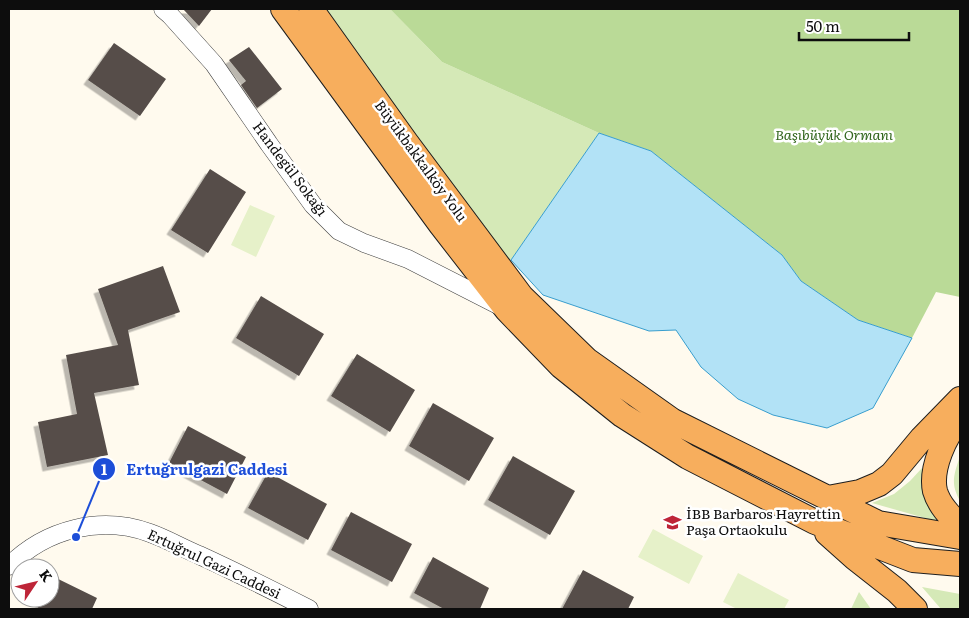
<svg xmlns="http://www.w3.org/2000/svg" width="969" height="618" viewBox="0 0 969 618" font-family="Literata,serif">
  <defs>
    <filter id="shadow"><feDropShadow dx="-4.5" dy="4.5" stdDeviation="0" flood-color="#0004"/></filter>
  </defs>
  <rect width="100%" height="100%" fill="#fffaee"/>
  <path fill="#d5e9b7" d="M 321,9 L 390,9 L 442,62 L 599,133 L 511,260 L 499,255 Z
    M 960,456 L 960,501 C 950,483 954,475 960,456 Z
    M 922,468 L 922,484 L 929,506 L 946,524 L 872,503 L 894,494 L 910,481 Z
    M 922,587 L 960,594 L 960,609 L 941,609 Z
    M 859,592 L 871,609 L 851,609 Z"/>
  <path fill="#bada97" d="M 390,9 L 960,9 L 960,297 L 936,292 L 912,338 L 858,320 L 801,281 L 782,255 L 651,151 L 599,133 L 442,62 Z"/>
  <path fill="#e6f1c9" d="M 250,205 L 275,216 L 256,257 L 231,245 Z
    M 653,529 L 703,556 L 689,584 L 638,557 Z
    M 738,573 L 789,600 L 784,609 L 737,609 L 723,602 Z"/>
  <path fill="#b2e2f6" stroke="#399ece" d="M 599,133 L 651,151 L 782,255 L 801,281 L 858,320 L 912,338 L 873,408 L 827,428 L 773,415 L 738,399 L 701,367 L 676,330 L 649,331 L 543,295 L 511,260 Z"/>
  <path fill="#564e4a" filter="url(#shadow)" d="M 183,9 L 212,9 L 199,26 Z
    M 114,43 L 166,79 L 140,116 L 88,80 Z
    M 249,47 L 282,89 L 257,108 L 241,85 L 246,81 L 229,60 Z
    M 210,169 L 246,192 L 208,253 L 171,230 Z
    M 163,266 L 180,312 L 128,330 L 139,385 L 94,393 L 108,455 L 47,467 L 38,422 L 77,414 L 66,355 L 118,345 L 98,289 Z
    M 261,296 L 324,334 L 299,376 L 236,338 Z
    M 357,354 L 415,390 L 390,432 L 331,396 Z
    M 433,403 L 494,438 L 469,481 L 409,446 Z
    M 188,426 L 246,457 L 227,494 L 169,463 Z
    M 513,456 L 575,491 L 550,535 L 488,500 Z
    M 268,472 L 327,504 L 308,540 L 248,508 Z
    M 351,512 L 412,544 L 392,582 L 331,550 Z
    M 433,557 L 489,588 L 480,609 L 444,609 L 414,593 Z
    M 583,570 L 634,597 L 628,609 L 562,609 Z
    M 50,575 L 97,598 L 92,609 L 37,609 L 42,598 L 50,598 Z"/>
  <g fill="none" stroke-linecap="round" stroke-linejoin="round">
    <defs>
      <path id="tertiary" d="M 163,9 L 170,15 L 214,64 L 269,144 L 313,205 L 339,231 L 364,243 L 408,259 L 502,307
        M 9,566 C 46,529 100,515 150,533 C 167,539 182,548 199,555 C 236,572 272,590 309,609"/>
      <path id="trunk" d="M 283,9 L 441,225 L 507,310 L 561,366 L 622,415 L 688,457 L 815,522 L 913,560 L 960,564
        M 311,9 L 406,142 L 521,296 L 587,360 L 673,421 L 878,523 L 960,537
        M 960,419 C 945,435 930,469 935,491 C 939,505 950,516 960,526
        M 828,498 L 860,492 L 879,484 L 892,474 L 922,438 L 960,399
        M 827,533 L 855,558 L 897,591 L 915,609"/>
    </defs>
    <use href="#tertiary" stroke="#404040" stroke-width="19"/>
    <use href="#trunk" stroke="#1e1e1e" stroke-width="26"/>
    <use href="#tertiary" stroke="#fff" stroke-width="18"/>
    <use href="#trunk" stroke="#f7ae5d" stroke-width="24"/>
  </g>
  <defs>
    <symbol id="school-bare" viewBox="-9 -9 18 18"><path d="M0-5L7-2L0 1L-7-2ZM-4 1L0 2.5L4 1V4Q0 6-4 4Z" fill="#be2538" stroke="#fff" stroke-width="2.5" paint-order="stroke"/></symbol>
  </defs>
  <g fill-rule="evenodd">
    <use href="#school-bare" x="660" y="510" width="25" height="25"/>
  </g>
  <g text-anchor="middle" stroke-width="5" stroke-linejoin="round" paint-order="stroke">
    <g font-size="14" font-style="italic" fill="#32661d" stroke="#fff">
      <text x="834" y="140">Başıbüyük Ormanı</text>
    </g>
    <g font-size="14" fill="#0d0d0d" stroke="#fff">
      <text transform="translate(421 161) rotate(54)" y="5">Büyükbakkalköy Yolu</text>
      <text transform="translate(290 169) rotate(53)" y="5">Handegül Sokağı</text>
      <text transform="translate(214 564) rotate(25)" y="5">Ertuğrul Gazi Caddesi</text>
    </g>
    <g font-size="14" fill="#0d0d0d" stroke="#fff" text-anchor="start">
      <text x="686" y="519">İBB Barbaros Hayrettin<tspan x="686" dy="16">Paşa Ortaokulu</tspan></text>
    </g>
  </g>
  <path fill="none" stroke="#1d4ed8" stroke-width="2" d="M76 537L104 469"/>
  <g fill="#1d4ed8" stroke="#fff" stroke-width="2">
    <circle cx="76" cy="537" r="5"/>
    <circle cx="104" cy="469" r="12"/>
  </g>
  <g font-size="15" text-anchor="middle" font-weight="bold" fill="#fff">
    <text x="104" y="475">1</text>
  </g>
  <g font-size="15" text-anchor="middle" font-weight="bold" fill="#1d4ed8" stroke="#fff" stroke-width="5" stroke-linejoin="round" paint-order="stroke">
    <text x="207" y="475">Ertuğrulgazi Caddesi</text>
  </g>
  <rect width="969" height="618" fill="none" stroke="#0d0d0d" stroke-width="20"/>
  <g transform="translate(35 583) rotate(55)"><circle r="24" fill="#ffffff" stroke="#9e9e9e"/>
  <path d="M0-4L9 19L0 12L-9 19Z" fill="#be2538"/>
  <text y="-8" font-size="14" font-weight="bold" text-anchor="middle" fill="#0d0d0d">K</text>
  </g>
  <path d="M799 32v8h110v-8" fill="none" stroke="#0d0d0d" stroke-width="2.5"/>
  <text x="806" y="32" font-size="15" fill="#0d0d0d" stroke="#ffffff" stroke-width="4" paint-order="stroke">50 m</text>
</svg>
